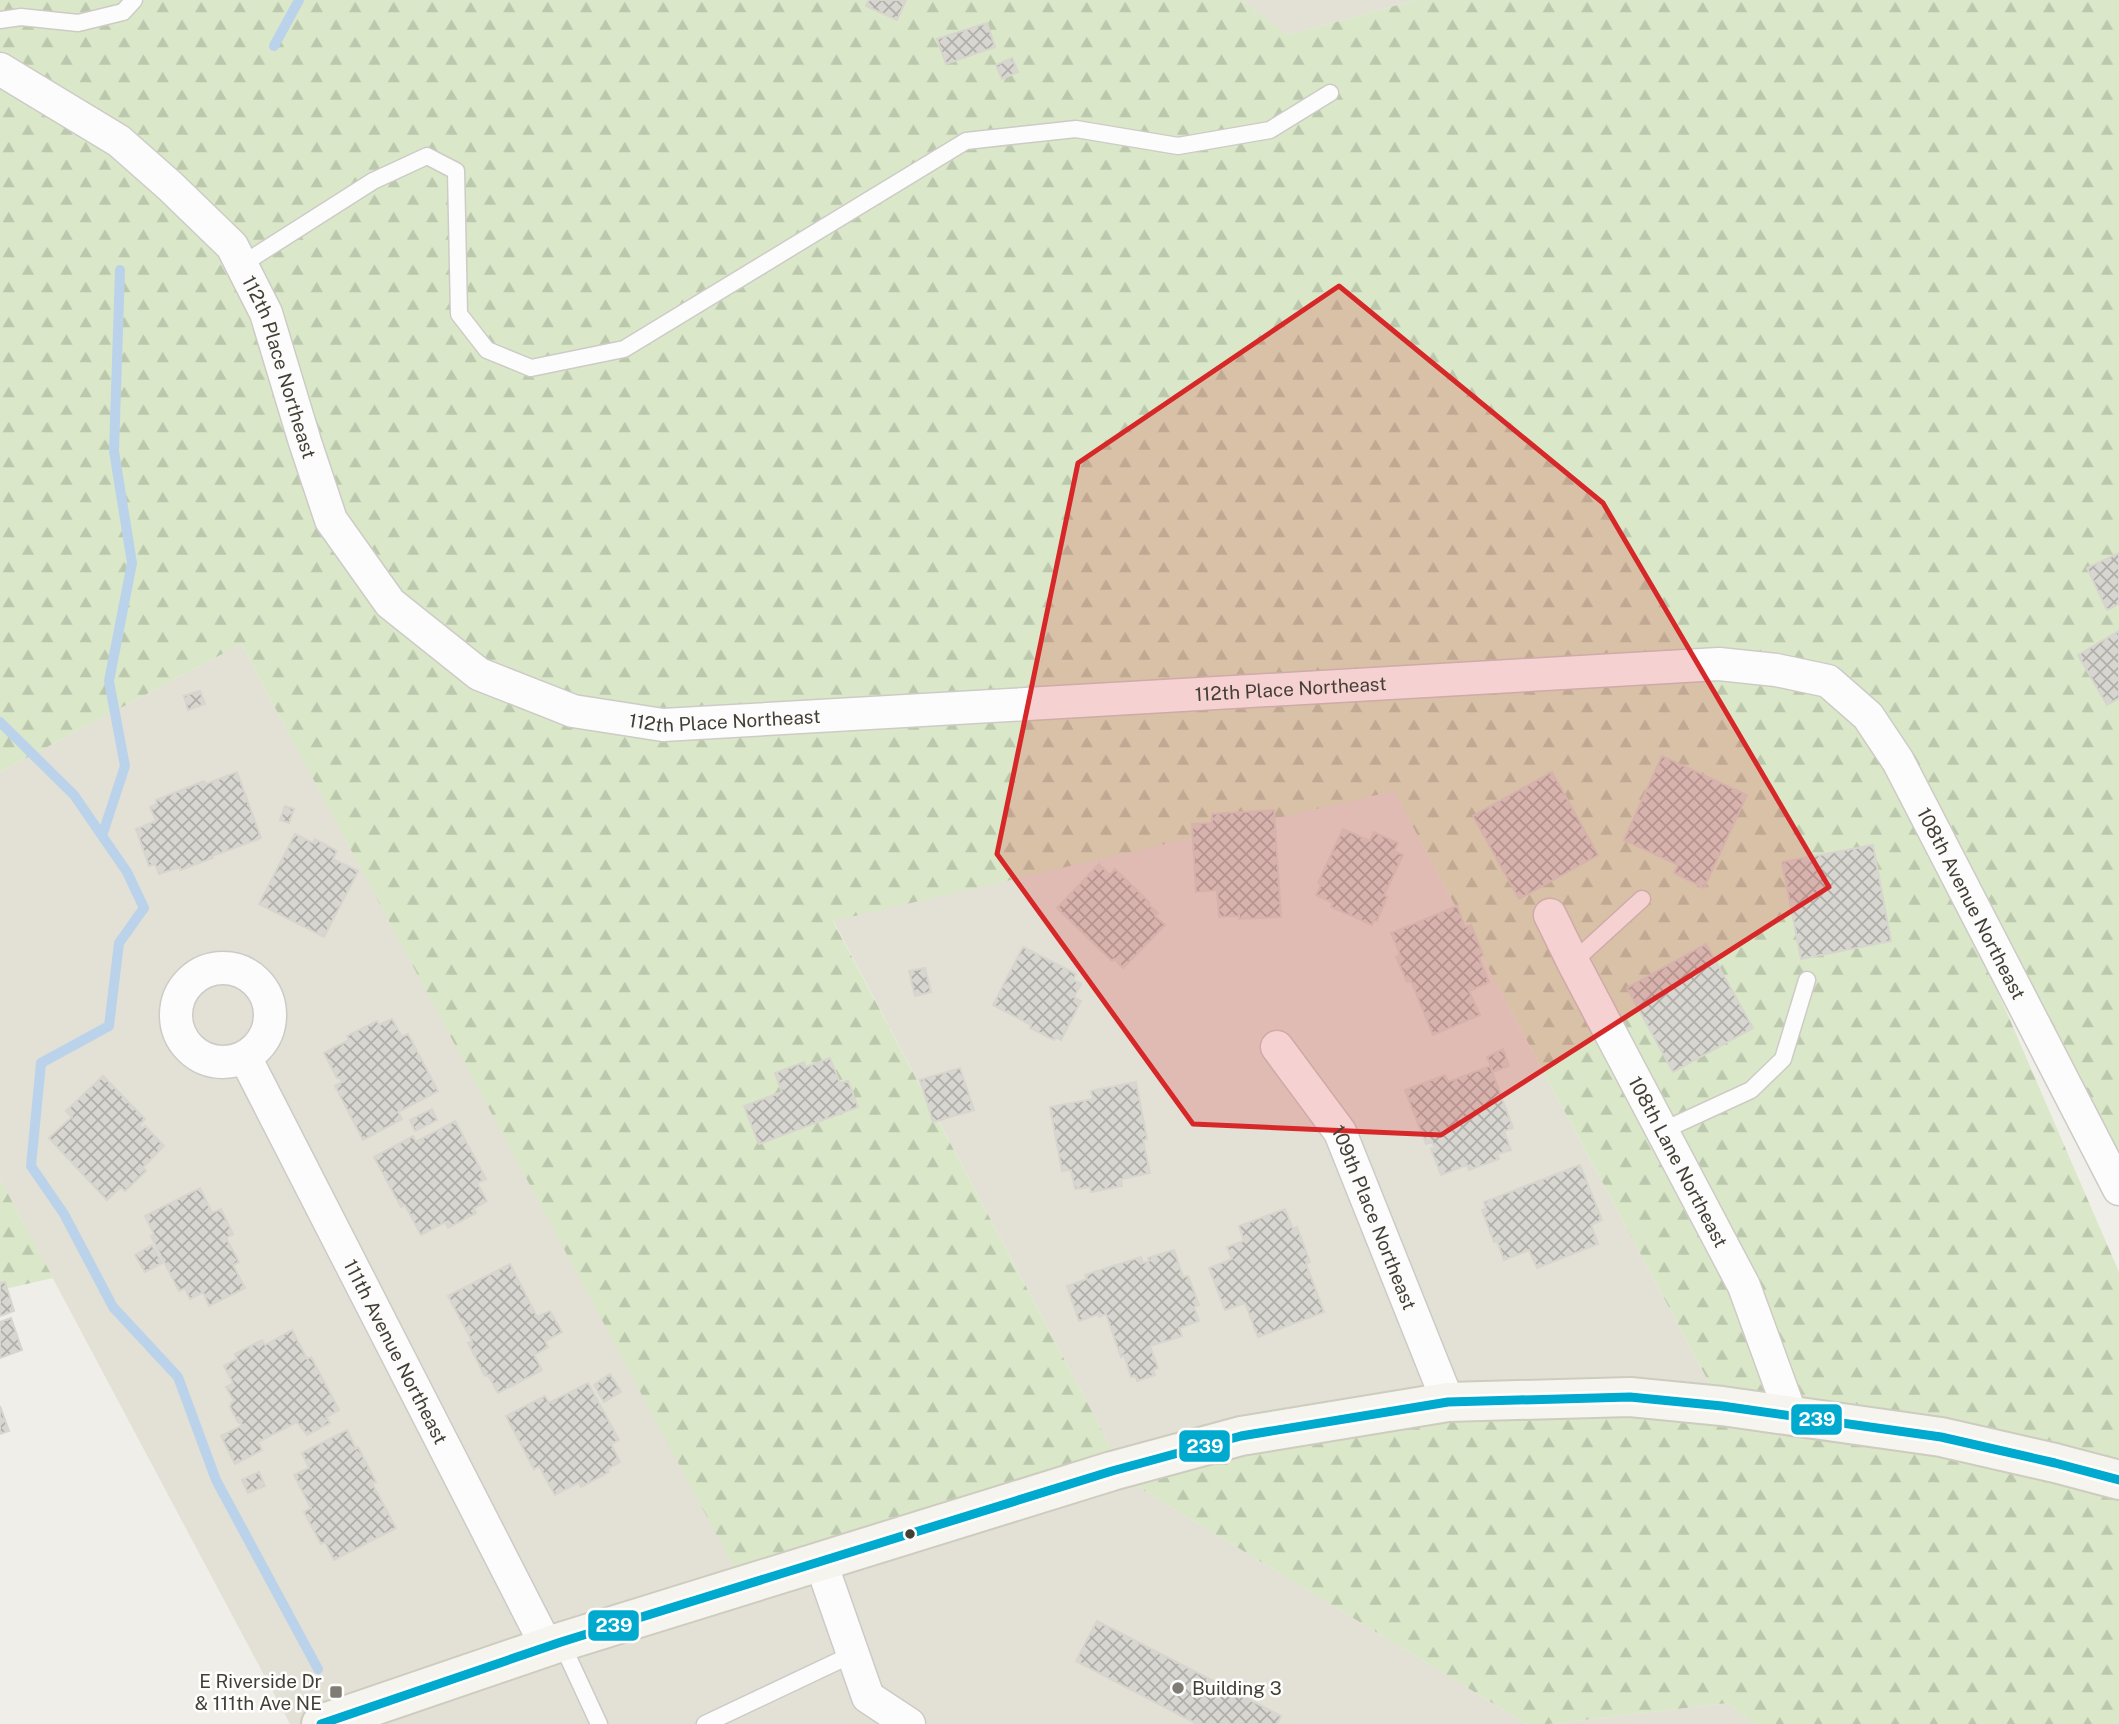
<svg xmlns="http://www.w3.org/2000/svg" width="2119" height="1724" viewBox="0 0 2119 1724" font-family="'Public Sans',sans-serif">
  <defs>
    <pattern id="forest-firs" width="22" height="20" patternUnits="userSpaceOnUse" patternTransform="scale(1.75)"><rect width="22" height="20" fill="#dae8c9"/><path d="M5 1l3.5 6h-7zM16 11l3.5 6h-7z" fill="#bcc8ad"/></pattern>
    <pattern id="building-cross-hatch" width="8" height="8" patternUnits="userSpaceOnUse" patternTransform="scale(1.75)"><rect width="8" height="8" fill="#d8d6d0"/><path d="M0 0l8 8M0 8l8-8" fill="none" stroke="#b1afaa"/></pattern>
  </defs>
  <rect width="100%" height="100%" fill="#efeee8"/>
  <path fill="#e3e0d6" d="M 1242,0 L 1416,0 L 1288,35 Z
    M 241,644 L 744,1584 L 1112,1471 L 1527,1724 L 290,1724 L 0,1179 L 0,772 Z
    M 1394,791 L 1723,1409 L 1118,1461 L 833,920 Z
    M 1728,1703 L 1753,1724 L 1549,1724 Z"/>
  <path fill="url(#forest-firs)" d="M 0,0 L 1242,0 L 1288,35 L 1416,0 L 2119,0 L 2119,1189 L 1904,775 L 2119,1272 L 2119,1724 L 1753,1724 L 1728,1703 L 1549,1724 L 1527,1724 L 1112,1471 L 1448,1402 L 1721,1405 L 1394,791 L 833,921 L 1118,1461 L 745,1588 L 241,644 L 0,772 Z
    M 0,1179 L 53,1278 L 0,1290 Z"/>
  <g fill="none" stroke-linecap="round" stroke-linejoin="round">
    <path stroke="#bbd3ea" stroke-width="10" d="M 274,46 L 299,0
      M 0,722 L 74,795 L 127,872 L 144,908 L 119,943 L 109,1026 L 41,1063 L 31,1166 L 64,1214 L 113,1307 L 178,1377 L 216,1480 L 318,1669
      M 102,836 L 125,766 L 109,681 L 132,563 L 114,451 L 120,270"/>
  </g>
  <path fill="url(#building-cross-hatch)" stroke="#d7d5ce" stroke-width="2" d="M 869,0 L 906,0 L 897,20 L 866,6 Z
    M 987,23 L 995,47 L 946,64 L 937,39 Z
    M 1012,58 L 1018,72 L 1002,79 L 996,65 Z
    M 2119,553 L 2119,604 L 2107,610 L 2087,568 Z
    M 2119,631 L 2119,698 L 2107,705 L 2078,655 Z
    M 200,691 L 205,704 L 188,710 L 184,696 Z
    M 1662,756 L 1747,795 L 1704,888 L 1674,873 L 1678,865 L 1624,840 Z
    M 237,772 L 261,838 L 212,856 L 213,858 L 180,870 L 180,867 L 159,874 L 155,864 L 149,866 L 136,829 L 156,821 L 150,807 L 157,804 L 156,800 L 184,789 L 204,781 L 206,784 Z
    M 1552,772 L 1598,855 L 1519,899 L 1473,816 Z
    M 285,806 L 294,809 L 289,823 L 280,820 Z
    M 1274,810 L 1281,917 L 1239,919 L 1239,916 L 1219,917 L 1217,890 L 1196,892 L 1192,824 L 1212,823 L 1212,814 Z
    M 1343,829 L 1370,841 L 1374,832 L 1398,843 L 1394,851 L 1403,855 L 1384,895 L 1387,897 L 1377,921 L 1374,920 L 1372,925 L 1331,907 L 1333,903 L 1316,895 L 1321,885 L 1318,883 Z
    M 295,834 L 313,843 L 315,839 L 337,851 L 333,859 L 358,871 L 324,937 L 259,904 Z
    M 1873,845 L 1891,941 L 1801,959 L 1782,862 Z
    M 1099,864 L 1110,875 L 1115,869 L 1150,903 L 1149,905 L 1158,913 L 1155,916 L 1165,925 L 1123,968 L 1114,959 L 1112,961 L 1057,908 Z
    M 1457,906 L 1465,927 L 1471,925 L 1483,955 L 1479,958 L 1489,982 L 1469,991 L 1480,1015 L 1433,1035 L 1411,981 L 1407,982 L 1396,957 L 1400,954 L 1391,933 Z
    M 1706,944 L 1753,1028 L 1673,1072 L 1627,988 Z
    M 1023,947 L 1076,974 L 1073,980 L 1081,984 L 1074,997 L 1081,1001 L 1061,1040 L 1056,1037 L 1054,1040 L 1030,1028 L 1031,1025 L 993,1005 Z
    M 925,968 L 931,992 L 915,996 L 909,971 Z
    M 392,1019 L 402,1037 L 408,1034 L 438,1091 L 398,1112 L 402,1119 L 363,1140 L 335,1086 L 342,1082 L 339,1077 L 337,1078 L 324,1053 L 349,1040 L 347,1036 L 377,1021 L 379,1025 Z
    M 1503,1049 L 1509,1066 L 1493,1072 L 1487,1057 Z
    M 830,1058 L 840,1083 L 848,1081 L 858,1107 L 759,1144 L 744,1106 L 782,1092 L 775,1073 L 804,1062 L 806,1067 Z
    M 1490,1066 L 1513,1128 L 1504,1131 L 1511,1150 L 1497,1154 L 1499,1159 L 1469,1170 L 1467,1165 L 1441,1175 L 1431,1149 L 1435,1148 L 1432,1142 L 1426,1144 L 1405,1090 L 1445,1075 L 1448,1082 Z
    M 960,1068 L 974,1110 L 933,1122 L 920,1080 Z
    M 103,1076 L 145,1119 L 139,1125 L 142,1129 L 145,1126 L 164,1146 L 143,1167 L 146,1171 L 125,1191 L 121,1187 L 107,1200 L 49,1138 L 72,1117 L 66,1111 Z
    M 1136,1082 L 1147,1139 L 1143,1140 L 1150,1173 L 1121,1179 L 1122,1186 L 1091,1192 L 1090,1187 L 1075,1189 L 1071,1170 L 1062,1171 L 1050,1107 L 1093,1099 L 1091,1091 Z
    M 432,1109 L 437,1120 L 415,1131 L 410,1120 Z
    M 455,1121 L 486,1179 L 477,1183 L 487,1201 L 474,1208 L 476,1213 L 448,1228 L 445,1222 L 421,1235 L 405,1205 L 401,1207 L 374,1157 L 413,1136 L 416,1142 Z
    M 1580,1165 L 1602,1220 L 1591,1225 L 1598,1244 L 1537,1268 L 1529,1250 L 1504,1260 L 1497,1241 L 1494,1242 L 1482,1210 L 1486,1208 L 1484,1202 Z
    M 200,1188 L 212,1213 L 221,1209 L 233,1234 L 226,1238 L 239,1262 L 233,1265 L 245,1288 L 209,1306 L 203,1292 L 190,1299 L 185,1288 L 179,1291 L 151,1236 L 154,1234 L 145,1216 Z
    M 1285,1209 L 1293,1229 L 1297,1227 L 1310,1262 L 1306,1264 L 1324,1312 L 1258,1337 L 1245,1303 L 1225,1310 L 1209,1268 L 1232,1259 L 1227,1247 L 1244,1241 L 1239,1226 Z
    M 152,1245 L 162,1263 L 145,1272 L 135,1255 Z
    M 1174,1250 L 1183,1277 L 1188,1276 L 1199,1305 L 1194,1307 L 1199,1321 L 1179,1328 L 1182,1336 L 1150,1346 L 1158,1368 L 1153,1370 L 1155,1375 L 1137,1381 L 1136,1376 L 1131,1377 L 1124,1355 L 1121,1357 L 1106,1314 L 1099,1317 L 1099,1314 L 1079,1321 L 1067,1286 L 1087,1279 L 1085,1275 L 1141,1257 L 1143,1263 L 1149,1261 L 1148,1258 Z
    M 510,1264 L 537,1317 L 550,1311 L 562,1332 L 545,1341 L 548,1347 L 534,1355 L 542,1370 L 498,1393 L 488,1375 L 485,1376 L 468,1343 L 472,1341 L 448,1296 Z
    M 5,1282 L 14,1311 L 0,1316 L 0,1283 Z
    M 11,1318 L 22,1350 L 0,1358 L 0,1322 Z
    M 292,1330 L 307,1359 L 311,1357 L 339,1410 L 326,1417 L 330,1423 L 307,1435 L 297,1422 L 258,1442 L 262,1450 L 235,1464 L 221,1436 L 243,1425 L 238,1422 L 230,1407 L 231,1403 L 234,1401 L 226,1387 L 233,1383 L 224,1366 L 237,1359 L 235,1354 L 262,1340 L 265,1345 Z
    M 610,1374 L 621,1392 L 604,1402 L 594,1385 Z
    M 588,1383 L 619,1440 L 611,1444 L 620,1462 L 607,1469 L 609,1472 L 581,1487 L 579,1482 L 555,1495 L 539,1466 L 534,1469 L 506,1416 L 545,1396 L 549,1403 Z
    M 0,1406 L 9,1431 L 0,1434 Z
    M 347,1430 L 356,1449 L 358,1447 L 376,1482 L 372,1483 L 396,1528 L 334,1560 L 325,1542 L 321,1544 L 304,1512 L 311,1508 L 294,1475 L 309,1468 L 302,1453 Z
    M 259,1472 L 265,1486 L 248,1493 L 242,1480 Z
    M 1097,1621 L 1281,1716 L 1277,1724 L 1197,1724 L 1076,1661 Z"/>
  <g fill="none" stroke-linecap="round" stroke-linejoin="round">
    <defs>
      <path id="lane" d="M 0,20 L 21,17 L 78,23 L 123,12 L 134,0
        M 241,265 L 373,181 L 427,156 L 456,171 L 459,314 L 487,350 L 531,368 L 624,349 L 966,141 L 1076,129 L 1178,146 L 1270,130 L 1330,93
        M 1573,962 L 1642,899
        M 1662,1131 L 1751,1090 L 1783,1059 L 1807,980
        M 561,1642 L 599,1724
        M 705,1724 L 853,1654"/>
      <g id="street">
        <path id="s1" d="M 0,69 L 119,141 L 170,186 L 232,246 L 266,313 L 305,442 L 331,520 L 390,603 L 479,674 L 573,711 L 663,725 L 1719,664 L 1776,670 L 1828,681 L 1868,716 L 1898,761 L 2119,1189"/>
        <path id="s2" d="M 1550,915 L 1573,962 L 1744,1286 L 1791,1415"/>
        <circle cx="223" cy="1015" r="47"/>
        <path id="s3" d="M 1277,1047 L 1340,1132 L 1448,1402"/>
        <path id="s4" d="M 245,1057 L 547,1647"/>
        <path d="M 820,1560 L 868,1697 L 909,1724"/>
      </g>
      <path id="secondary" d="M 321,1724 L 561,1642 L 1112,1471 L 1241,1436 L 1448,1402 L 1630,1397 L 1722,1406 L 1941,1437 L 2055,1463 L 2119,1480"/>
    </defs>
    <use href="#lane" stroke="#cdcbc6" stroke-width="19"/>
    <use href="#street" stroke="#cdcbc6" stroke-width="35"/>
    <use href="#secondary" stroke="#cecbbf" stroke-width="42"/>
    <use href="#lane" stroke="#fdfcfc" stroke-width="16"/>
    <use href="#street" stroke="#fdfcfc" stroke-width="32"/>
    <use href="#secondary" stroke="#f5f4ee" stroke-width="38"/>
    <defs>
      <path id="bus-1" d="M 321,1724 L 561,1642 L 1112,1471 L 1241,1436 L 1448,1402 L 1630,1397 L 1722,1406 L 1941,1437 L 2055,1463 L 2119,1480"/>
    </defs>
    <use href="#bus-1" stroke="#fff" stroke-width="14"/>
    <use href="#bus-1" stroke="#00a9ce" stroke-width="9"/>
  </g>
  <path fill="#d62828" fill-opacity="0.2" stroke="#d62828" stroke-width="5" stroke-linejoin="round" d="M 1339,286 L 1603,503 L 1829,887 L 1441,1135 L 1193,1124 L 997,854 L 1078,463 Z"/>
  <circle fill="#443f35" stroke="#fff" stroke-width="2.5" cx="910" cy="1534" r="6"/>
  <g fill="#807c74" stroke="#fff" stroke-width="2.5">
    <circle cx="1178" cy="1688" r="7"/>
    <rect x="329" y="1685" width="14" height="14" rx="3.5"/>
  </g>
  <g text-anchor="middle" stroke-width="5" stroke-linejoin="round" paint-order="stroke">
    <g font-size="19" fill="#443f35" stroke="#fff">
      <text dy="7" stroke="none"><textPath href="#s1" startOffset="424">112th Place Northeast</textPath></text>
      <text dy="7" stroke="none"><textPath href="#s1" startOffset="1622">112th Place Northeast</textPath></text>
      <text dy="7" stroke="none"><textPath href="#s1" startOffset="1055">112th Place Northeast</textPath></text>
      <text dy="7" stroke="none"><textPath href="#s1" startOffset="2429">108th Avenue Northeast</textPath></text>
      <text dy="7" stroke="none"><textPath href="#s2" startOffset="278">108th Lane Northeast</textPath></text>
      <text dy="7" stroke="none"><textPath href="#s3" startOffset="198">109th Place Northeast</textPath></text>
      <text dy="7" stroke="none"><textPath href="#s4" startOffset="331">111th Avenue Northeast</textPath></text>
    </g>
    <g font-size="19" fill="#443f35" stroke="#fff" text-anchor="end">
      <text x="322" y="1688">E Riverside Dr<tspan x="322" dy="22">&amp; 111th Ave NE</tspan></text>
      <text x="1192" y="1695" text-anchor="start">Building 3</text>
    </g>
  </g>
  <g stroke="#fff" stroke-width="2.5">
    <rect x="1790" y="1403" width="53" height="33" rx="7" fill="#00a9ce"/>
    <rect x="1178" y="1429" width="53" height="34" rx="7" fill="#00a9ce"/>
    <rect x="587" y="1609" width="53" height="33" rx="7" fill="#00a9ce"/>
  </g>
  <g font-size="19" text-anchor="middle" font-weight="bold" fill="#fff">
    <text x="1817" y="1426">239</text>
    <text x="1205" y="1453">239</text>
    <text x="614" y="1632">239</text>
  </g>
</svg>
